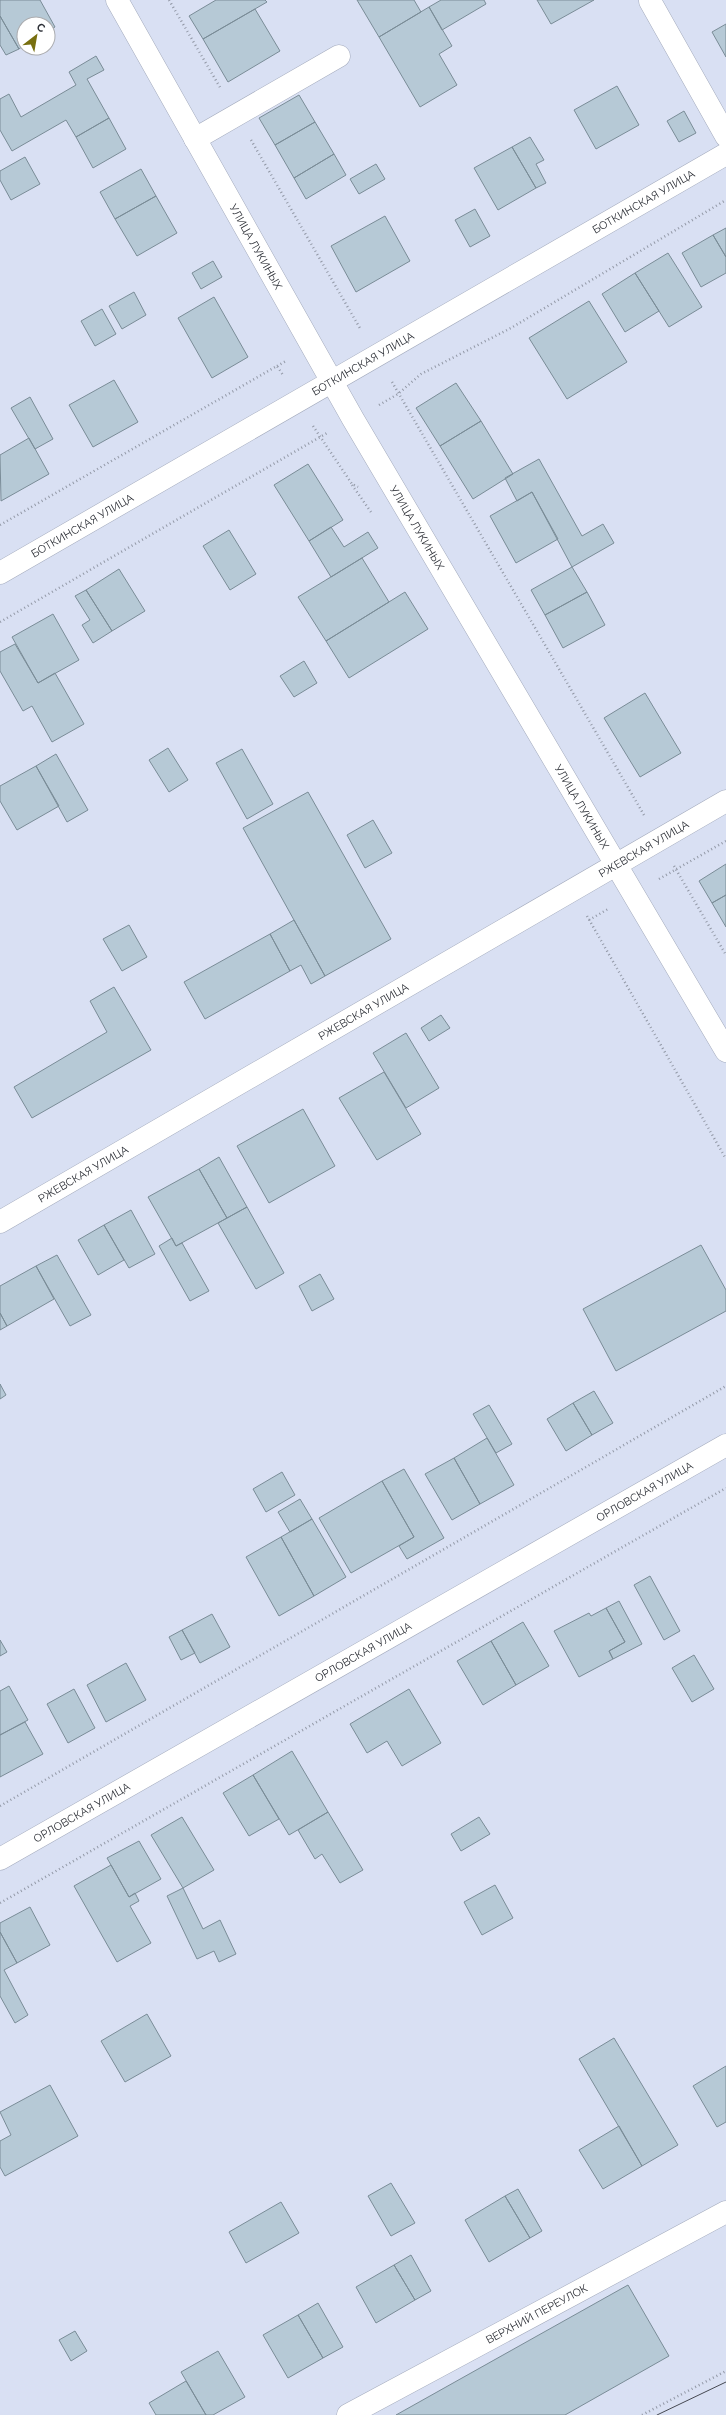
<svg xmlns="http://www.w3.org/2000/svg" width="726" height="2415" viewBox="0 0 726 2415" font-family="Raleway,sans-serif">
  <rect width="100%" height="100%" fill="#d9e0f3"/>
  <path fill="#b6c9d6" stroke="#7a8c97" d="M 0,0 L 40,0 L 55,27 L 48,31 L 48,24 L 24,24 L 24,45 L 19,49 L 0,16 Z
    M 216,0 L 265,0 L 267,2 L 203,39 L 189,16 Z
    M 357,0 L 414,0 L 421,12 L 379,37 Z
    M 441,0 L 484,0 L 486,4 L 442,30 L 429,7 Z
    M 537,0 L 594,0 L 551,24 Z
    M 429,7 L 452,46 L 439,54 L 457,85 L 420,107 L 379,37 Z
    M 255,9 L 280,51 L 228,82 L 203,39 Z
    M 0,16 L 19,49 L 6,55 L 0,45 Z
    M 726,24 L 726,57 L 712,32 Z
    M 96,56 L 104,70 L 87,79 L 109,118 L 76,137 L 66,120 L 12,151 L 0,130 L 0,99 L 9,94 L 21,117 L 76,85 L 69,72 Z
    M 617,86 L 639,125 L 596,149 L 574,110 Z
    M 299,95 L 315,122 L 275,145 L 259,118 Z
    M 684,111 L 696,133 L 679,142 L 667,121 Z
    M 109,118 L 126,149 L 93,168 L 76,137 Z
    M 315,122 L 334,154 L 294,178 L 275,145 Z
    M 530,137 L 544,160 L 536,164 L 546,183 L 536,188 L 512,147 Z
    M 512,147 L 536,188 L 498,210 L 474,168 Z
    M 334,154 L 346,175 L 306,199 L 294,178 Z
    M 25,157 L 40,184 L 11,200 L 0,180 L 0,171 Z
    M 376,164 L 385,179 L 359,194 L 350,179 Z
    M 141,169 L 156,196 L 115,219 L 100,192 Z
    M 156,196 L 177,233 L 137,256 L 115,219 Z
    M 475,209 L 490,236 L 470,247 L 455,220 Z
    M 385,216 L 410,261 L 356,292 L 331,246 Z
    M 726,228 L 726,257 L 713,235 Z
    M 713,235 L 726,257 L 726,273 L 701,287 L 682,253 Z
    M 668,253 L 702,307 L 669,327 L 635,273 Z
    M 213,261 L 222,277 L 201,289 L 192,273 Z
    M 635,273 L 659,311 L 625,332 L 602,294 Z
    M 134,292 L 146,315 L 122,329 L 109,306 Z
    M 214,297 L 248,357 L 212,378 L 178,318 Z
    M 589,301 L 627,362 L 567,399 L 529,338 Z
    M 102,309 L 116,334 L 95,346 L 81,321 Z
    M 114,380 L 138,422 L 93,447 L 69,405 Z
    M 456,383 L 481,421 L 440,446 L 416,408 Z
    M 30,397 L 53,439 L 35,449 L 11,408 Z
    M 481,421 L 513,474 L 473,499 L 440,446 Z
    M 29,438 L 49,474 L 1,501 L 0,455 Z
    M 539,459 L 582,536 L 603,524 L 614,543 L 572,567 L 532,492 L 517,501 L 505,478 Z
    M 308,464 L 343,520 L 309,541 L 274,485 Z
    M 532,492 L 558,539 L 516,563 L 490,516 Z
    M 331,527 L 344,547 L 368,532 L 378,548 L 331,577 L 309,541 Z
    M 229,530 L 256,574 L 230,590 L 203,546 Z
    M 362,558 L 389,602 L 326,641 L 298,597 Z
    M 572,567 L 587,592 L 545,615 L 531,590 Z
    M 119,569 L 145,611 L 112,631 L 86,590 Z
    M 86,590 L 112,631 L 93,643 L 82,625 L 90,620 L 75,596 Z
    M 405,592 L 428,629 L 349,678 L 326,641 Z
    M 587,592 L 605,625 L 563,648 L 545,615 Z
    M 53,614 L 79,660 L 38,683 L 12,637 Z
    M 15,644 L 38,683 L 55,673 L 84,724 L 52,742 L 32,706 L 23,711 L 0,671 L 0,652 Z
    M 304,661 L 317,683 L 294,697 L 280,676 Z
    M 645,693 L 681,753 L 640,777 L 604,718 Z
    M 168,748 L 188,780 L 169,792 L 149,760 Z
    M 242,749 L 273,804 L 247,819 L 216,763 Z
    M 56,754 L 88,810 L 67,822 L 36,766 Z
    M 36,766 L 59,806 L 17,830 L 0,801 L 0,786 Z
    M 308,792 L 391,939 L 325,976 L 243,828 Z
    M 373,820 L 392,853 L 365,868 L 347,835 Z
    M 726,864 L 726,895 L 712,903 L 699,881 Z
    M 726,895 L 726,927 L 712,903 Z
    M 294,920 L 325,976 L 311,984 L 301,965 L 290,971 L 270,934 Z
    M 129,925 L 147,957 L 122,971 L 103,939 Z
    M 270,934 L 290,971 L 205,1019 L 184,982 Z
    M 114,987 L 151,1050 L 32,1118 L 14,1087 L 107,1032 L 90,1001 Z
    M 441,1015 L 450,1028 L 429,1041 L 421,1028 Z
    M 406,1033 L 439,1088 L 406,1108 L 373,1053 Z
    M 384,1072 L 421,1134 L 377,1160 L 339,1098 Z
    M 303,1109 L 335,1166 L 269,1203 L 237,1146 Z
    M 219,1157 L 247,1207 L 227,1218 L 199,1169 Z
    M 199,1169 L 227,1218 L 176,1246 L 148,1197 Z
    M 247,1207 L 284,1273 L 256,1289 L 218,1223 Z
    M 131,1210 L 155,1254 L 129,1268 L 104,1225 Z
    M 104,1225 L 124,1260 L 98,1275 L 78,1240 Z
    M 172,1238 L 176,1246 L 182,1243 L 209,1291 L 190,1301 L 159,1246 Z
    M 701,1245 L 726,1290 L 726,1311 L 616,1371 L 583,1309 Z
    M 57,1255 L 91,1315 L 70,1326 L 36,1266 Z
    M 36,1266 L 54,1299 L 7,1326 L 0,1313 L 0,1286 Z
    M 320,1274 L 334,1299 L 312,1311 L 299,1286 Z
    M 0,1313 L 7,1326 L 0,1330 Z
    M 0,1384 L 6,1395 L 0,1399 Z
    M 594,1391 L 613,1423 L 592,1435 L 573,1403 Z
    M 573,1403 L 592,1435 L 566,1451 L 547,1419 Z
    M 489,1405 L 512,1444 L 496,1453 L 473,1414 Z
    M 487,1438 L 514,1485 L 480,1504 L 454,1458 Z
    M 454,1458 L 480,1504 L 452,1520 L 425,1474 Z
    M 404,1469 L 444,1538 L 407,1559 L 399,1546 L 414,1537 L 382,1481 Z
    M 282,1472 L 295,1495 L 266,1512 L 253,1489 Z
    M 382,1481 L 414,1537 L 351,1573 L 319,1518 Z
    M 300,1499 L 312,1519 L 290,1532 L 278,1512 Z
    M 312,1519 L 346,1577 L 314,1596 L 281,1537 Z
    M 281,1537 L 314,1596 L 279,1616 L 246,1557 Z
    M 650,1576 L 680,1631 L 664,1640 L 634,1585 Z
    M 619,1601 L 642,1644 L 613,1659 L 609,1651 L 625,1642 L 606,1608 Z
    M 606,1608 L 625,1642 L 609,1651 L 613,1659 L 579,1677 L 554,1631 L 589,1613 L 591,1616 Z
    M 212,1614 L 230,1647 L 200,1663 L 182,1630 Z
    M 523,1622 L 549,1666 L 516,1685 L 491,1641 Z
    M 182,1630 L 195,1653 L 181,1660 L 169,1637 Z
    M 0,1640 L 7,1652 L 0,1656 Z
    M 491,1641 L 516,1685 L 483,1705 L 457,1661 Z
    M 694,1655 L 714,1689 L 692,1702 L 672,1668 Z
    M 126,1663 L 146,1700 L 106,1722 L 87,1685 Z
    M 9,1686 L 28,1720 L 0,1735 L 0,1691 Z
    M 74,1689 L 95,1728 L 68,1743 L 47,1704 Z
    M 409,1689 L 441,1743 L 402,1766 L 387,1741 L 367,1753 L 350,1724 Z
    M 25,1722 L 43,1754 L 0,1777 L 0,1735 Z
    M 292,1751 L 328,1812 L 289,1835 L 253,1775 Z
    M 253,1775 L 279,1819 L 249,1836 L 223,1793 Z
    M 328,1812 L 363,1870 L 340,1883 L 322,1854 L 315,1859 L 298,1830 Z
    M 182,1817 L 214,1870 L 183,1888 L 151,1835 Z
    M 479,1817 L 490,1834 L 461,1851 L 451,1834 Z
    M 139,1841 L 161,1879 L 129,1897 L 107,1858 Z
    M 111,1865 L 129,1897 L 135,1893 L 139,1901 L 130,1906 L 151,1943 L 117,1962 L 74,1886 Z
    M 495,1885 L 513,1918 L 482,1935 L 464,1902 Z
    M 183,1888 L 203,1929 L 220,1920 L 236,1954 L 219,1962 L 214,1951 L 197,1959 L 167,1896 Z
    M 30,1907 L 50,1945 L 17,1963 L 0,1932 L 0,1923 Z
    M 0,1932 L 17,1963 L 4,1970 L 28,2015 L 15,2023 L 0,1996 Z
    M 147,2014 L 171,2056 L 125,2082 L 101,2041 Z
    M 614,2038 L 678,2145 L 642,2166 L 579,2059 Z
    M 726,2066 L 726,2122 L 717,2127 L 693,2086 Z
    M 50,2085 L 78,2136 L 5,2176 L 0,2167 L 0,2141 L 11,2135 L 0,2112 Z
    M 619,2126 L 642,2166 L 603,2189 L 579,2150 Z
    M 391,2183 L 415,2223 L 391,2236 L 368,2196 Z
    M 518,2189 L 542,2231 L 530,2238 L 505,2196 Z
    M 505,2196 L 530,2238 L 489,2262 L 465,2220 Z
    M 281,2202 L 299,2233 L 246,2263 L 229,2232 Z
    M 411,2255 L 431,2291 L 415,2300 L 394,2265 Z
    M 394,2265 L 415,2300 L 376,2323 L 356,2287 Z
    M 628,2285 L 669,2356 L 565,2415 L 396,2415 Z
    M 318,2303 L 343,2347 L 323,2358 L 298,2315 Z
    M 298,2315 L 323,2358 L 288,2378 L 263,2335 Z
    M 75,2331 L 87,2351 L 71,2361 L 59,2340 Z
    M 218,2351 L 245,2397 L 213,2415 L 206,2415 L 181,2372 Z
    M 186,2381 L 206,2415 L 156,2415 L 149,2403 Z"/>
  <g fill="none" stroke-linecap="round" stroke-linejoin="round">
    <defs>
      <g id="minor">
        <path id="s1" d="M 117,0 L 353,419 L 726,1051"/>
        <path d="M 650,1 L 726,136"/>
        <path d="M 195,139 L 339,56"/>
        <path id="s2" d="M 0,573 L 726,154"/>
        <path id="s3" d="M 0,1222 L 726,801"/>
        <path id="s4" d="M 0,1859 L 726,1445"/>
        <path id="s5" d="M 348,2415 L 726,2212"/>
      </g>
    </defs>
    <use href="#minor" stroke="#a4abbd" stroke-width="23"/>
    <path stroke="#9399a7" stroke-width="2.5" stroke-dasharray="1 3" stroke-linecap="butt" d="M 169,0 L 221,89
      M 251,140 L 361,330
      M 277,366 L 286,361
      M 392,382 L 644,815
      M 379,405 L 398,394 L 421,374 L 511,328 L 726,200
      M 313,426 L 352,484 L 358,487
      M 352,485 L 371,512
      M 0,525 L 277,366 L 283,375
      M 0,622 L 327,433
      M 674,866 L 726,955
      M 659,879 L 726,841
      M 587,916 L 726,1159
      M 589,920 L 608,909
      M 0,1806 L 726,1386
      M 0,1903 L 726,1488
      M 642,2415 L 726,2371"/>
    <use href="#minor" stroke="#fff" stroke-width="22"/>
    <path stroke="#464952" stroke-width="1" d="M 657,2415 L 726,2382"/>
  </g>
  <g text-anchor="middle" stroke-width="4" stroke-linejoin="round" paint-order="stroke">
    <g font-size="11" fill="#2d3037" stroke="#fff">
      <text dy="4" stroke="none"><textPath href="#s2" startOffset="743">БОТКИНСКАЯ УЛИЦА</textPath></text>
      <text dy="4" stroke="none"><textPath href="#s1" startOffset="283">УЛИЦА ЛУКИНЫХ</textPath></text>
      <text dy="4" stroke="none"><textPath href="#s2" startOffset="419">БОТКИНСКАЯ УЛИЦА</textPath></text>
      <text dy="4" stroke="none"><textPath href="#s2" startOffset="95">БОТКИНСКАЯ УЛИЦА</textPath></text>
      <text dy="4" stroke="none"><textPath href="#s1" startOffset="607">УЛИЦА ЛУКИНЫХ</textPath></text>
      <text dy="4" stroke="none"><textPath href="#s1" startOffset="931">УЛИЦА ЛУКИНЫХ</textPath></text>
      <text dy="4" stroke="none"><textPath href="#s3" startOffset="744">РЖЕВСКАЯ УЛИЦА</textPath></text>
      <text dy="4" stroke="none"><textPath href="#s3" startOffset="420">РЖЕВСКАЯ УЛИЦА</textPath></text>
      <text dy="4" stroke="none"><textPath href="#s3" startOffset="96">РЖЕВСКАЯ УЛИЦА</textPath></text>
      <text dy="4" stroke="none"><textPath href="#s4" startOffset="742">ОРЛОВСКАЯ УЛИЦА</textPath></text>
      <text dy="4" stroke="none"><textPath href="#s4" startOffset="418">ОРЛОВСКАЯ УЛИЦА</textPath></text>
      <text dy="4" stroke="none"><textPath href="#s4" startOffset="94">ОРЛОВСКАЯ УЛИЦА</textPath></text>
      <text dy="4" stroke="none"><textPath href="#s5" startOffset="214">ВЕРХНИЙ ПЕРЕУЛОК</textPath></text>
    </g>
  </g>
  <g transform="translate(36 36) rotate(31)"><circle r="19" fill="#ffffff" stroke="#abacaf"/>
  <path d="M0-3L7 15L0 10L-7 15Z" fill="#786f0f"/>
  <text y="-6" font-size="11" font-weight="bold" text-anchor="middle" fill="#2d3037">С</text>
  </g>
</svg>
